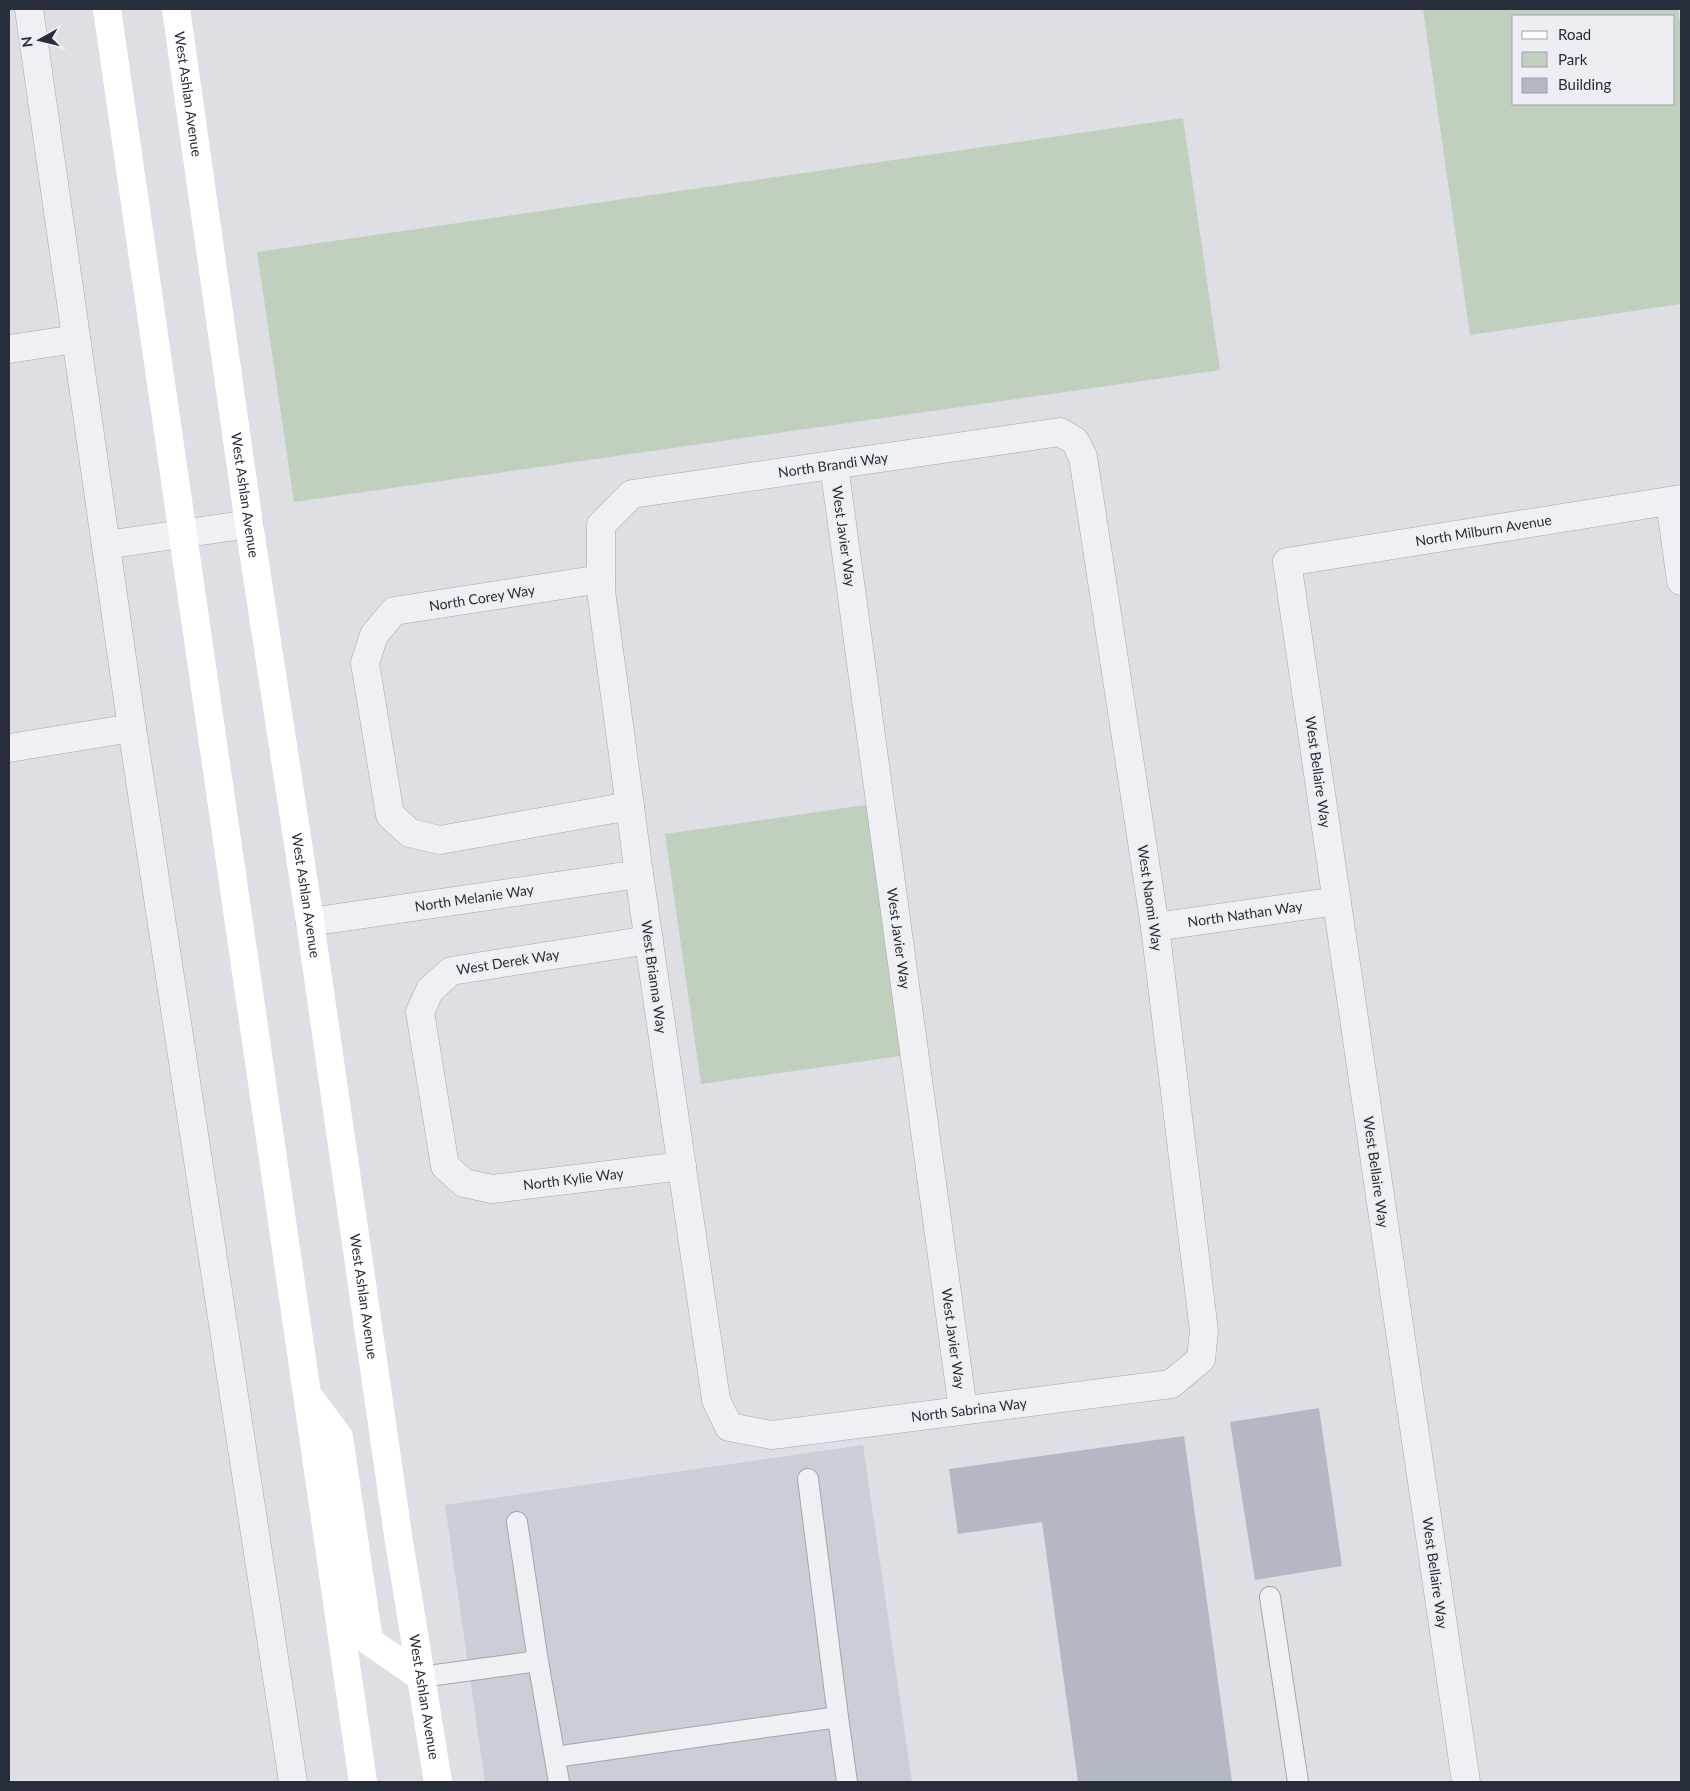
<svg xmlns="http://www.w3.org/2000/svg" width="1690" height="1791" viewBox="0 0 1690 1791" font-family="Lato,sans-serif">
  <rect width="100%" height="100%" fill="#dddfe5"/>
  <path fill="#cbced7" d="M 863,1445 L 912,1782 L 485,1782 L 445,1505 Z"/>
  <path fill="#c1cfbe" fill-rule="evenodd" d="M 1423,9 L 1678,9 L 1681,29 L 1681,304 L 1470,335 ZM 1514,16 L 1674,16 L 1674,104 L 1514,104 Z
    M 1183,118 L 1220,370 L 294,502 L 257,252 Z
    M 872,804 L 908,1055 L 701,1084 L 665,834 Z"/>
  <path fill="#b4b8c2" d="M 1319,1408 L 1342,1566 L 1255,1580 L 1230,1422 Z
    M 1184,1436 L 1232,1782 L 1078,1782 L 1042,1522 L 958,1534 L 949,1469 Z"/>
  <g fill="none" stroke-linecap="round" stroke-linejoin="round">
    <defs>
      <path id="service" d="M 808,1479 L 838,1717
        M 517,1522 L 538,1661 L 559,1782
        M 1270,1597 L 1298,1782
        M 421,1677 L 538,1661
        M 555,1757 L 838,1717 L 847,1782"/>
      <g id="minor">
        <path d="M 29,9 L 132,728 L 293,1782"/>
        <path d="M 9,349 L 76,339"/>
        <path d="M 1060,432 L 1075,441 L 1083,457 L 1155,927 L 1204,1331 L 1201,1359 L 1171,1384 L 772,1435 L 729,1427 L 716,1400 L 639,874 L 601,591 L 601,525 L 632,494 Z"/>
        <path id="s1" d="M 834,465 L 963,1410"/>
        <path d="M 1670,501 L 1681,581"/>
        <path d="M 106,545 L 249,524"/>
        <path d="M 601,579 L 394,611 L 374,635 L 365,663 L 390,815 L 410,833 L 440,840 L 630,806"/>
        <path d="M 9,748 L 132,728"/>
        <path id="s2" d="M 310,922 L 639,874"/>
        <path id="s3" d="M 1155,927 L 1337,901"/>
        <path id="s4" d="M 649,940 L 451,971 L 430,990 L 420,1012 L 445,1166 L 464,1183 L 492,1189 L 682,1166"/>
        <path id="s5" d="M 1466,1782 L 1287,562 L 1681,499"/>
      </g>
    </defs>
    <use href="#service" stroke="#a3a6af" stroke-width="22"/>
    <use href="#minor" stroke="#a3a6af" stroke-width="29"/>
    <use href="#service" stroke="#eff0f4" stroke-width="20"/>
    <use href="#minor" stroke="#eff0f4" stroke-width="28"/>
    <g stroke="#fff" stroke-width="28">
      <path d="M 107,9 L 363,1782"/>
      <path id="s6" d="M 176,9 L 249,524 L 310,922 L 398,1535 L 438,1782"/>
      <path d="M 309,1397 L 339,1437 L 369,1641 L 421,1677"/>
    </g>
  </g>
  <g text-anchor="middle" stroke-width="4" stroke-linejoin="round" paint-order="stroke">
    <g font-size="14" fill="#282d3b" stroke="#eceef3">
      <text dy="5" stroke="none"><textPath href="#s6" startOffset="86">West Ashlan Avenue</textPath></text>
      <text transform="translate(833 465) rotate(-8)" y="5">North Brandi Way</text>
      <text dy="5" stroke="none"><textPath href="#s6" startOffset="491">West Ashlan Avenue</textPath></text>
      <text dy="5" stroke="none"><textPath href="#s5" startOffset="1432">North Milburn Avenue</textPath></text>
      <text dy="5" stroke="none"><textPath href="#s1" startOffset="72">West Javier Way</textPath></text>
      <text transform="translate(482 598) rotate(-9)" y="5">North Corey Way</text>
      <text transform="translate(1318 772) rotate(82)" y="5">West Bellaire Way</text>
      <text dy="5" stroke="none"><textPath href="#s6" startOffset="896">West Ashlan Avenue</textPath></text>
      <text transform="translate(1150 898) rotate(82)" y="5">West Naomi Way</text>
      <text dy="5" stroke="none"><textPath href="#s2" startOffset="166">North Melanie Way</textPath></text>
      <text dy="5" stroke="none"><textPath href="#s3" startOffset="91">North Nathan Way</textPath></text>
      <text dy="5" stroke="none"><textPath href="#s1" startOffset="478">West Javier Way</textPath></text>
      <text transform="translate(508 962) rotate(-9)" y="5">West Derek Way</text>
      <text transform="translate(654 977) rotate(82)" y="5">West Brianna Way</text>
      <text transform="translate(1376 1172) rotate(82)" y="5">West Bellaire Way</text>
      <text dy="5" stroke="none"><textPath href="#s4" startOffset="545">North Kylie Way</textPath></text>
      <text dy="5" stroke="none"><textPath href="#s6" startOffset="1301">West Ashlan Avenue</textPath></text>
      <text dy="5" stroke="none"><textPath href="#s1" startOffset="882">West Javier Way</textPath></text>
      <text transform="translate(969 1410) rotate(-7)" y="5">North Sabrina Way</text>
      <text transform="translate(1435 1573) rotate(82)" y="5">West Bellaire Way</text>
      <text dy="5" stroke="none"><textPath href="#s6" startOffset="1706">West Ashlan Avenue</textPath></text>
    </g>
  </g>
  <rect width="1690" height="1791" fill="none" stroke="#282d3b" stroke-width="20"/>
  <rect x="1512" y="15" width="162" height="90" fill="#eceef3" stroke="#9ea1a9"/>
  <rect x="1522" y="31" width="25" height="8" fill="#ffffff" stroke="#9ea1a9"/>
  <text x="1558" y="40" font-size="15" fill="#282d3b">Road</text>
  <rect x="1522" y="52" width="25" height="15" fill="#c1cfbe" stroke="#9ea1a9"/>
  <text x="1558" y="65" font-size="15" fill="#282d3b">Park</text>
  <rect x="1522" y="78" width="25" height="15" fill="#b4b8c2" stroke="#9ea1a9"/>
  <text x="1558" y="90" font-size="15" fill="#282d3b">Building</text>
  <g transform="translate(40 40) rotate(262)" stroke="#eceef3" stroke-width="4" paint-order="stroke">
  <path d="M0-4L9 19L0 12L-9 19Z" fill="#282d3b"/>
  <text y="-8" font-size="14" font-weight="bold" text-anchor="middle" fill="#282d3b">N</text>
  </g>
</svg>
